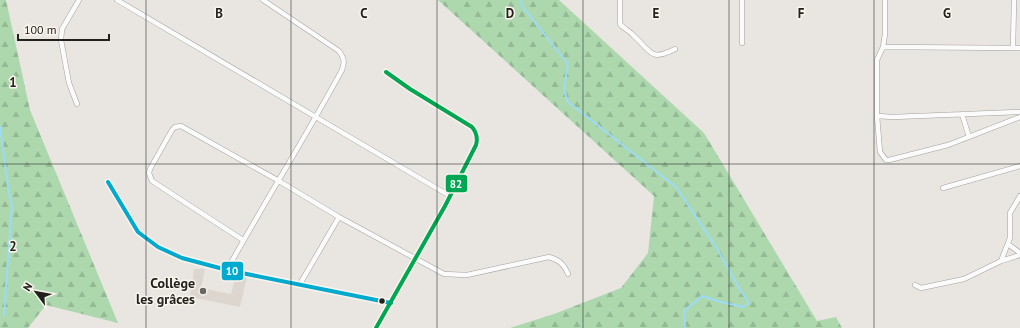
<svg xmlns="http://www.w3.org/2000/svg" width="1020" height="328" viewBox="0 0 1020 328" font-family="'PT Sans',sans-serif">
  <defs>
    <pattern id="forest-firs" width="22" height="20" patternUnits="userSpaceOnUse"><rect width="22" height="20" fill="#add8ae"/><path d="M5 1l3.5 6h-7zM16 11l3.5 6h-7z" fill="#95b995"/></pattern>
  </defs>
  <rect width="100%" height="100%" fill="#e9e6e2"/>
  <path fill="#ddd6ce" d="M 194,269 L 205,269 L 201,288 L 231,294 L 236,274 L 247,277 L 240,307 L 190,297 Z"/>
  <path fill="url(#forest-firs)" d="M 0,0 L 6,0 L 30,110 L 118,323 L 46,305 L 28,328 L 0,328 Z
    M 438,0 L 559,0 L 704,133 L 817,321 L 836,317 L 842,328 L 510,328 L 554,314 L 621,288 L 648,253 L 654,196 Z"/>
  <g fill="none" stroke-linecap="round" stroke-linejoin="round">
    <path stroke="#9cdbf6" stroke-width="2" d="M 521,0 L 522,6 L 568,64 L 564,87 L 567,101 L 677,188 L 716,247 L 739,288 L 749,303 L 743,307 L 721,302 L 702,296 L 684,311 L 685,328
      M 0,127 L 9,193 L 12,205 L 4,316"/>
    <defs>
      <path id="minor" d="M 117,0 L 450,196
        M 620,0 L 620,24 C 624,29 630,31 634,36 C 651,51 650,62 675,49
        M 885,0 L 885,34 L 883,47 L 877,60 L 877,116 L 880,152 L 886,160 L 889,160 L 948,145 L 1020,117
        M 742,43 L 742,0
        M 883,47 L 1020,48
        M 1013,48 L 1014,0
        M 77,104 L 69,83 L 61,40 L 62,29 L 79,0
        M 962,114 L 969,137
        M 877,116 L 893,117 L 1020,112
        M 108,182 L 138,232 L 158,247 L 182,258 L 227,270 L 391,303
        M 943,188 L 1020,166
        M 243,240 L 152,181 L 149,173 L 150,169 L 172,130 L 175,127 L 181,126 L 279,181 L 339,217 L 444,274 L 467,275 L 549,257 C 559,260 564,264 568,274
        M 1008,244 L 1020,253
        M 1001,261 L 1010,238 L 1010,213 L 1020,196
        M 227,270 C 264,203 305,138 342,70 C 345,62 344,58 339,51 L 263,0
        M 300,284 L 339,217
        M 915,285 L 921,288 L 964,279 L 1001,261 L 1020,255
        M 376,328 L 445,206 L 476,145 C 478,138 477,133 472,127 L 410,89 L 386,72"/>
    </defs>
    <use href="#minor" stroke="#a2a09d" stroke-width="5.5"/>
    <use href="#minor" stroke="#fcfbfb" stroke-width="4.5"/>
    <defs>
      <path id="bus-1" d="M 108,182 L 138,232 L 158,247 L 182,258 L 227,270 L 391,303"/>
      <path id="bus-2" d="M 376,328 L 445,206 L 476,145 C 478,138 477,133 472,127 L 410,89 L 386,72"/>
    </defs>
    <use href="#bus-1" stroke="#f9f4ec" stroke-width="7"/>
    <use href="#bus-2" stroke="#f9f4ec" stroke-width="7"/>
    <use href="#bus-1" stroke="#00a9ce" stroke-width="4"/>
    <use href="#bus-2" stroke="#00a651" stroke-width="4"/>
  </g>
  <path fill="none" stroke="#23211e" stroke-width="1" stroke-opacity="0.55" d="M 146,0 L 146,328M 291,0 L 291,328M 437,0 L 437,328M 583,0 L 583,328M 729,0 L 729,328M 874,0 L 874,328M 0,164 L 1020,164"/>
  <circle fill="#686663" stroke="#f9f4ec" stroke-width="1.5" cx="203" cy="291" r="4"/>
  <circle fill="#23211e" stroke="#f9f4ec" stroke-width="1.5" cx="382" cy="301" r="3.5"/>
  <g text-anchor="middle" stroke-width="3" stroke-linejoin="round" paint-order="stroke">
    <g font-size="14" font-weight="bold" fill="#23211e" stroke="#f9f4ec" text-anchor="end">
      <text x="195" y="288">Collège<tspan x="195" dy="16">les grâces</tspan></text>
    </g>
  </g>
  <g font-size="13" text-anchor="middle" font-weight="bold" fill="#23211e" stroke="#f9f4ec" stroke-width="3" stroke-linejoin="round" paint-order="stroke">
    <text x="219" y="18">B</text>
    <text x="364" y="18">C</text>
    <text x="510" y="18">D</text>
    <text x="656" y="18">E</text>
    <text x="801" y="18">F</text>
    <text x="947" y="18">G</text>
    <text x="13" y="87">1</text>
    <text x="13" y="251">2</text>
  </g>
  <g stroke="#f9f4ec" stroke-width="1.5">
    <rect x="445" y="174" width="23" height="19" rx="4" fill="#00a651"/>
    <rect x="221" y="261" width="23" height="20" rx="4" fill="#00a9ce"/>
  </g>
  <g font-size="11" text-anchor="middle" font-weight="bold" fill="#fff">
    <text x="456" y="188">82</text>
    <text x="232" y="275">10</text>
  </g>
  <g transform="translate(36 292) rotate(302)" stroke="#f9f4ec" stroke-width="3" paint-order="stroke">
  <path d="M0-3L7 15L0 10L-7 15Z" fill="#23211e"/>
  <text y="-6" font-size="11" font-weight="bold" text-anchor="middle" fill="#23211e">N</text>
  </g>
  <path d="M18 34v6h91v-6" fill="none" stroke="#23211e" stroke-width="2"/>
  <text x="24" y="34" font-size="12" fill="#23211e" stroke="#f9f4ec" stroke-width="3" paint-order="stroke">100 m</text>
</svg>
